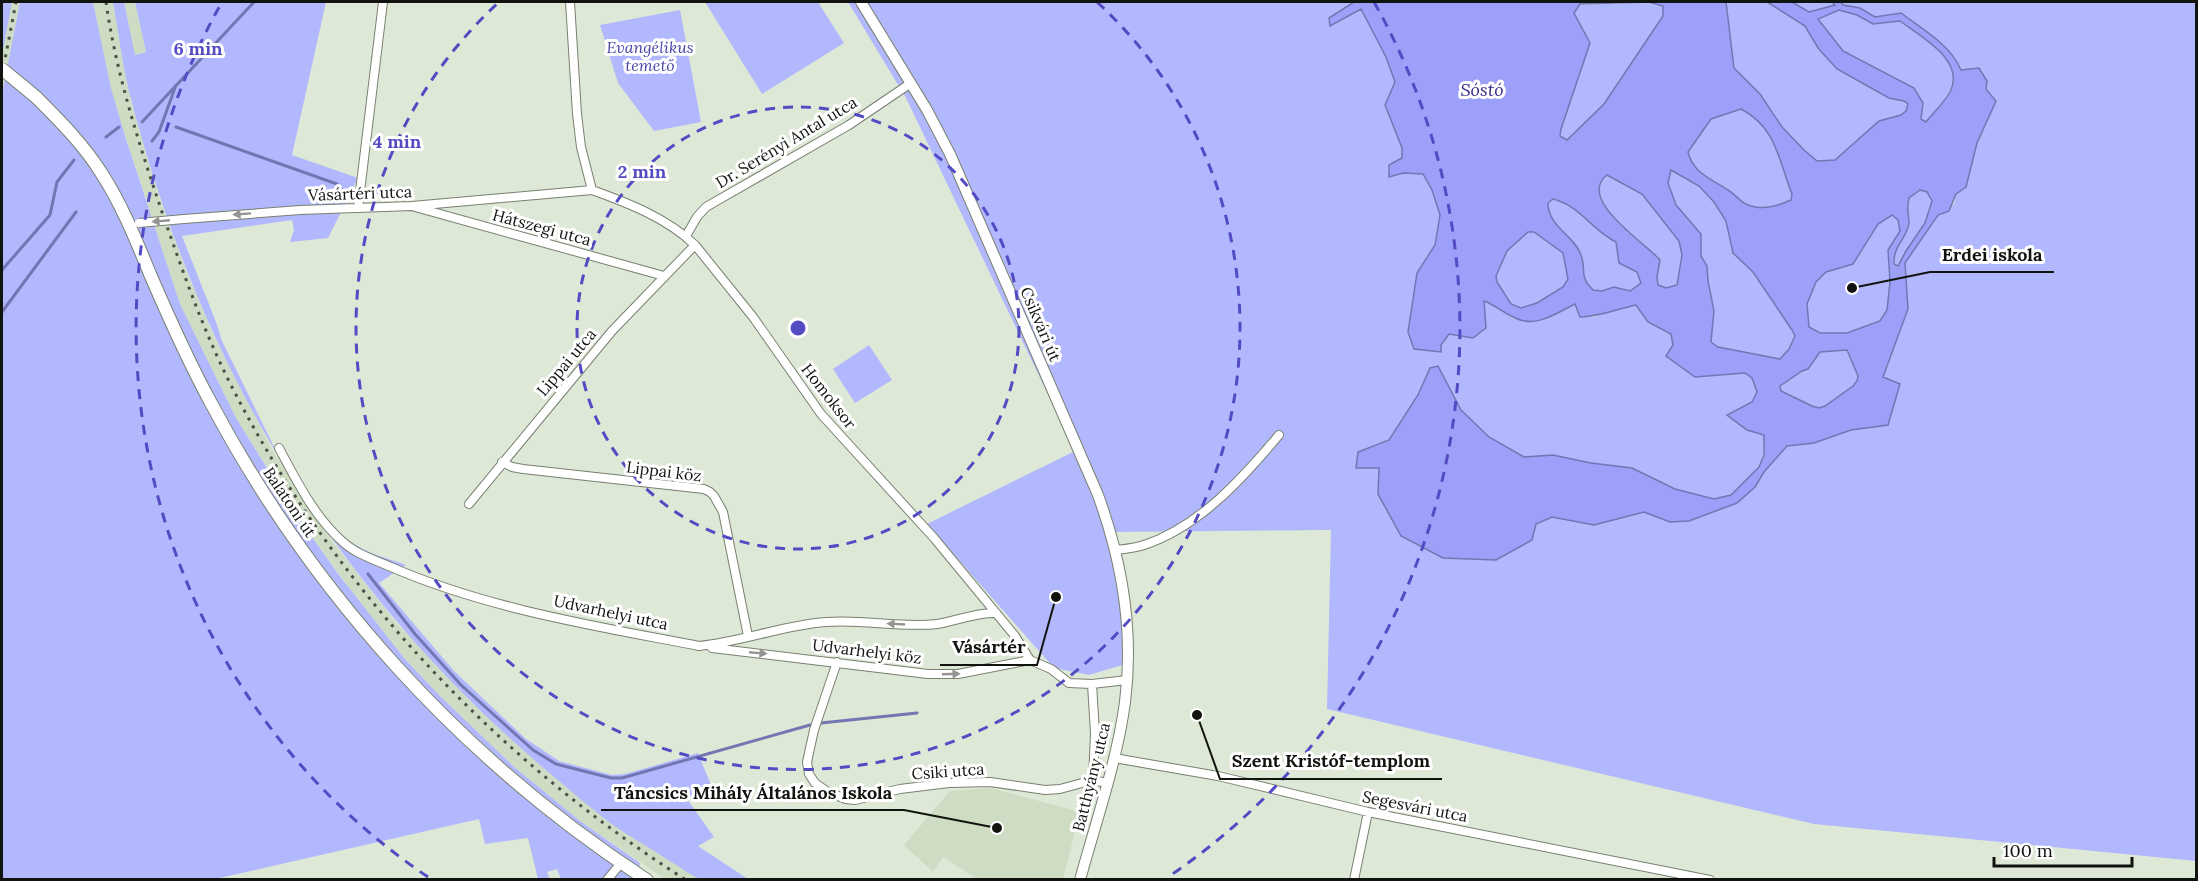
<svg xmlns="http://www.w3.org/2000/svg" width="2198" height="881" viewBox="0 0 2198 881" font-family="Lora,serif">
  <rect width="100%" height="100%" fill="#dee8d6"/>
  <path fill="#cfdcc4" d="M 12,2 L 20,2 L 2,94 L 2,56 Z
    M 93,2 L 113,2 L 131,101 L 160,200 L 187,273 L 215,338 L 273,451 L 328,536 L 398,625 L 612,824 L 700,879 L 665,879 L 580,821 L 513,766 L 441,697 L 404,658 L 374,622 L 302,523 L 236,418 L 180,304 L 125,136 L 111,88 Z
    M 124,2 L 135,2 L 146,52 L 134,55 Z
    M 991,788 L 1080,812 L 1063,879 L 977,879 L 943,857 L 933,872 L 904,845 L 950,791 Z"/>
  <path fill="#b2b8fe" d="M 2,2 L 12,2 L 2,56 Z
    M 20,2 L 93,2 L 111,88 L 125,136 L 180,304 L 236,418 L 262,460 L 302,523 L 339,575 L 404,658 L 441,697 L 513,766 L 580,821 L 640,863 L 638,879 L 561,879 L 557,869 L 547,872 L 550,879 L 538,879 L 528,838 L 485,844 L 479,819 L 215,879 L 2,880 L 2,94 Z
    M 113,2 L 124,2 L 135,55 L 146,52 L 135,2 L 326,2 L 292,155 L 358,178 L 328,238 L 290,242 L 294,230 L 292,220 L 182,236 L 216,322 L 222,341 L 275,449 L 281,445 L 283,446 C 301,480 320,522 354,544 C 370,554 389,559 406,565 L 379,583 L 454,671 L 526,739 L 559,761 L 612,775 L 625,774 L 698,753 L 711,785 L 687,799 L 714,837 L 698,846 L 748,879 C 734,879 717,881 703,879 C 693,878 682,868 673,863 C 652,849 630,837 610,823 C 591,808 572,792 553,776 C 337,594 204,375 132,103 C 123,70 119,35 113,2 Z
    M 705,2 L 818,2 L 844,43 L 762,94 Z
    M 848,2 L 1354,2 L 1329,17 L 1330,25 L 1361,9 L 1386,57 L 1395,82 L 1385,105 L 1402,149 L 1402,158 L 1389,165 L 1390,177 L 1403,173 L 1423,174 L 1432,190 L 1440,215 L 1435,245 L 1417,273 L 1408,332 L 1441,345 L 1448,334 L 1483,301 L 1495,305 L 1514,319 L 1576,304 L 1580,317 L 1595,317 L 1608,311 L 1636,305 L 1648,322 L 1671,334 L 1673,345 L 1695,377 L 1745,373 L 1752,378 L 1757,392 L 1752,402 L 1747,430 L 1764,435 C 1764,457 1763,463 1749,480 L 1764,472 L 1787,446 L 1814,443 L 1851,430 L 1888,425 L 1900,384 L 1883,377 L 1908,309 L 1905,263 L 1938,215 L 1954,204 L 1956,194 L 1966,187 L 1977,143 L 1996,102 L 1901,13 L 1875,17 L 1860,8 L 1843,5 L 1841,2 L 2196,2 L 2196,861 L 1814,824 L 1327,709 L 1331,530 L 1112,532 L 1129,663 L 1089,675 L 1054,668 L 927,524 L 1075,451 L 906,98 Z
    M 1649,2 L 1663,6 L 1663,16 L 1604,104 L 1567,140 L 1560,136 L 1561,129 L 1590,43 L 1574,13 L 1579,5 Z
    M 1726,2 L 1767,2 L 1805,26 L 1818,48 L 1889,98 L 1904,101 L 1908,104 L 1906,111 L 1901,115 L 1879,121 L 1835,160 L 1817,161 L 1804,150 L 1782,127 L 1760,94 L 1734,68 Z
    M 1792,2 L 1832,2 L 1835,5 L 1809,12 Z
    M 680,10 L 701,122 L 654,131 L 618,83 L 600,25 Z
    M 1839,10 L 1857,15 L 1873,24 L 1900,21 C 1921,37 1966,60 1949,92 C 1944,103 1933,113 1926,122 L 1921,119 L 1914,88 L 1843,51 L 1817,18 Z
    M 1741,109 C 1778,130 1778,158 1792,194 L 1792,200 C 1780,205 1767,208 1755,207 C 1742,205 1738,196 1728,190 C 1711,179 1694,173 1688,152 L 1711,119 Z
    M 1671,170 L 1699,186 L 1714,202 L 1726,221 L 1733,253 L 1753,272 L 1792,330 L 1795,336 L 1789,349 L 1780,359 L 1718,347 L 1711,342 L 1714,311 L 1708,281 L 1707,266 L 1701,256 L 1701,234 L 1676,205 L 1668,183 Z
    M 1607,174 L 1642,194 L 1679,241 L 1682,255 L 1677,285 L 1666,288 L 1658,285 L 1654,253 C 1636,238 1580,199 1607,174 Z
    M 1920,190 L 1927,192 L 1932,201 L 1925,223 L 1906,251 L 1899,266 L 1894,264 C 1893,245 1907,239 1909,223 C 1909,214 1906,209 1909,198 Z
    M 1553,199 C 1579,205 1593,231 1616,242 L 1619,263 L 1637,272 L 1641,283 L 1630,291 L 1614,287 L 1602,291 L 1593,290 C 1578,275 1587,272 1581,255 C 1575,236 1548,227 1548,203 Z
    M 1892,215 L 1898,219 L 1900,231 L 1888,250 L 1890,282 L 1887,310 L 1880,321 L 1847,333 L 1820,333 L 1809,327 L 1807,304 L 1816,282 L 1826,272 L 1853,263 L 1878,224 Z
    M 1528,232 L 1534,232 L 1563,253 L 1568,279 L 1563,287 L 1537,303 L 1521,308 L 1511,304 L 1497,282 L 1496,276 L 1507,251 Z
    M 869,345 L 892,380 L 855,403 L 833,369 Z
    M 1847,350 L 1858,376 L 1857,381 L 1854,386 L 1825,406 L 1819,408 L 1812,406 L 1781,391 L 1780,386 L 1802,371 L 1808,369 L 1820,352 Z"/>
  <path fill="#9ca0f8" stroke="#7276b2" stroke-width="1.5" fill-rule="evenodd" d="M 1354,2 L 1648,2 L 1580,4 L 1574,13 L 1590,43 L 1561,129 L 1560,136 L 1567,140 L 1604,104 L 1663,16 L 1663,6 L 1649,2 L 1726,2 L 1734,68 L 1760,94 L 1782,127 L 1804,150 L 1817,161 L 1835,160 L 1879,121 L 1901,115 L 1906,111 L 1908,104 L 1904,101 L 1889,98 L 1837,69 L 1818,48 L 1805,26 L 1767,2 L 1792,2 L 1809,12 L 1835,5 L 1832,2 L 1841,2 L 1843,5 L 1860,8 L 1875,17 L 1901,13 C 1922,29 1950,44 1961,70 L 1979,68 L 1987,81 L 1986,89 L 1996,101 L 1977,143 L 1966,187 L 1956,194 L 1949,211 L 1938,215 L 1905,263 L 1908,309 L 1883,377 L 1900,384 L 1888,425 L 1851,430 L 1814,443 L 1787,446 L 1764,472 L 1755,487 L 1737,503 L 1689,521 L 1670,522 L 1644,512 L 1594,525 L 1552,517 L 1536,524 L 1532,540 L 1496,560 L 1443,558 L 1401,536 L 1378,494 L 1379,468 L 1356,468 L 1358,452 L 1389,440 L 1418,395 L 1430,368 L 1438,366 L 1461,410 L 1489,437 L 1524,457 L 1553,455 L 1591,463 L 1632,468 L 1675,489 L 1714,499 L 1731,495 L 1759,467 L 1764,455 L 1764,435 L 1747,430 L 1727,415 L 1752,402 L 1757,392 L 1752,378 L 1745,373 L 1695,377 L 1666,356 L 1673,345 L 1671,334 L 1648,322 L 1636,305 C 1617,309 1599,317 1580,317 L 1575,304 C 1555,314 1535,329 1513,317 C 1502,312 1495,305 1484,301 L 1486,328 L 1473,338 L 1449,334 L 1441,345 L 1441,352 L 1414,349 L 1408,332 L 1417,273 L 1435,245 L 1440,215 L 1432,190 L 1423,174 L 1403,173 L 1389,177 L 1389,165 L 1402,158 L 1402,148 L 1385,105 L 1395,82 L 1386,57 L 1361,9 L 1330,26 L 1329,18 ZM 1839,10 L 1857,15 L 1873,24 L 1900,21 C 1921,37 1966,60 1950,92 C 1944,103 1933,113 1926,122 L 1921,119 L 1923,103 L 1914,88 L 1843,51 L 1818,19 ZM 1741,109 C 1777,128 1778,159 1792,194 L 1791,200 C 1780,205 1767,209 1755,207 C 1741,205 1738,196 1728,190 C 1711,179 1693,173 1688,152 L 1711,119 ZM 1671,170 L 1699,186 L 1714,202 L 1726,221 L 1733,253 L 1753,272 L 1792,330 L 1795,336 L 1789,349 L 1780,359 L 1718,347 L 1711,342 L 1714,311 L 1708,281 L 1707,266 L 1701,256 L 1701,234 L 1676,205 L 1668,183 ZM 1607,175 L 1642,194 L 1679,241 L 1682,255 L 1677,285 L 1666,288 L 1658,285 L 1657,277 L 1660,260 C 1645,243 1576,199 1607,175 ZM 1920,190 L 1927,192 L 1932,201 L 1925,223 L 1906,251 L 1898,266 L 1894,264 C 1893,245 1907,239 1909,223 C 1909,214 1906,209 1909,198 ZM 1553,199 C 1579,205 1593,231 1616,242 L 1619,263 L 1637,272 L 1641,283 L 1630,291 L 1614,287 L 1602,291 L 1593,290 C 1578,275 1587,271 1581,255 C 1575,236 1548,227 1548,203 ZM 1892,215 L 1898,220 L 1900,231 L 1888,250 L 1890,282 L 1887,310 L 1880,321 L 1847,333 L 1820,333 L 1809,327 L 1807,304 L 1816,282 L 1826,272 L 1853,264 L 1878,224 ZM 1528,232 L 1534,232 L 1563,253 L 1568,279 L 1563,287 L 1537,303 L 1521,308 L 1511,304 L 1497,282 L 1496,276 L 1507,251 ZM 1847,350 L 1858,376 L 1857,381 L 1853,386 L 1825,406 L 1819,408 L 1812,406 L 1781,391 L 1780,386 L 1802,371 L 1808,369 L 1820,352 Z"/>
  <g fill="none" stroke-linecap="round" stroke-linejoin="round">
    <path stroke="#7276b2" stroke-width="3" d="M 142,122 L 254,2
      M 176,127 L 337,184 L 346,195
      M 106,137 L 119,127
      M 152,141 L 159,132 L 176,85
      M 2,270 L 50,215 L 57,182 L 74,160
      M 2,312 L 76,212
      M 368,574 L 415,634 L 461,685 L 533,750 L 556,764 L 611,778 L 622,778 L 810,725
      M 821,723 L 917,713"/>
    <defs>
      <path id="minor" d="M 570,2 L 577,114 L 581,147 L 592,190
        M 592,190 C 628,203 667,218 695,245 L 753,317 L 821,414 L 934,538 L 1015,636 L 1030,660 L 1051,669 L 1069,683 L 1092,684 L 1127,680
        M 415,207 L 664,276
        M 358,208 L 383,2
        M 184,219 L 300,210 L 412,206 L 592,190
        M 686,236 L 697,217 L 706,207 L 849,125 L 911,83
        M 279,448 C 296,480 315,518 343,542 C 356,554 375,560 391,567 C 488,609 596,626 699,646 C 742,642 783,625 826,622 C 863,619 900,628 937,624 C 957,621 976,612 996,613
        M 502,462 L 512,467 L 523,469 L 704,489 L 710,492 L 714,496 L 723,512 L 748,636
        M 469,504 L 612,331 L 695,245
        M 1116,550 C 1125,549 1135,548 1144,545 C 1199,527 1243,478 1279,435
        M 712,648 L 928,674 L 958,674 L 1030,660
        M 837,662 L 814,730 L 807,762 L 809,774 L 815,783 L 828,792 L 846,799 L 855,800 L 900,789 L 949,783 L 990,782 L 1045,790 L 1060,789 L 1093,780 L 1107,783
        M 1092,684 L 1095,733 L 1093,780
        M 1114,758 L 1218,776 L 1368,812 L 1710,880
        M 607,880 L 621,863
        M 1354,880 L 1368,812"/>
      <path id="tertiary" d="M 861,2 L 927,110 L 950,154 L 1098,495 C 1122,561 1134,632 1125,702 C 1117,762 1096,821 1080,880"/>
      <path id="secondary" d="M 36,97 C 60,121 84,145 102,174 C 122,205 136,240 150,274 C 169,318 188,361 211,403 C 313,595 464,761 647,880"/>
    </defs>
    <use href="#minor" stroke="#788070" stroke-width="10"/>
    <use href="#tertiary" stroke="#788070" stroke-width="12"/>
    <use href="#secondary" stroke="#788070" stroke-width="14"/>
    <use href="#minor" stroke="#fff" stroke-width="8"/>
    <use href="#tertiary" stroke="#fff" stroke-width="10"/>
    <use href="#secondary" stroke="#fff" stroke-width="12"/>
    <path stroke="#4b5047" stroke-width="3" stroke-dasharray="3 6" stroke-linecap="butt" d="M 106,2 C 116,73 139,144 162,212 C 183,272 204,333 233,389 C 336,590 496,759 686,880
      M 2,75 L 16,2"/>
    <defs>
      <path id="minor-bridge" d="M 139,223 L 184,219"/>
      <path id="secondary-bridge" d="M 2,69 L 36,97"/>
    </defs>
    <use href="#minor-bridge" stroke="#788070" stroke-width="10" stroke-linecap="butt"/>
    <use href="#secondary-bridge" stroke="#788070" stroke-width="14" stroke-linecap="butt"/>
    <use href="#minor-bridge" stroke="#fff" stroke-width="8"/>
    <use href="#secondary-bridge" stroke="#fff" stroke-width="12"/>
  </g>
  <defs><path id="oneway-solid" d="M-6-.8H1V-3.2L6.5 0L1 3.2V.8H-6Z" transform="scale(1.5)"/></defs>
  <g fill="#949593">
    <use href="#oneway-solid" transform="translate(242 214) rotate(176)"/>
    <use href="#oneway-solid" transform="translate(161 221) rotate(175)"/>
    <use href="#oneway-solid" transform="translate(896 624) rotate(-177)"/>
    <use href="#oneway-solid" transform="translate(758 653) rotate(5)"/>
    <use href="#oneway-solid" transform="translate(951 674) rotate(-2)"/>
  </g>
  <g fill="none" stroke="#534bc3" stroke-width="3" stroke-dasharray="10 8">
    <circle cx="798" cy="328" r="221"/>
    <path d="M1097 2A442 442 0 1 1 499 2"/>
    <path d="M428 877A662 662 0 0 1 222 2M1374 2A662 662 0 0 1 1168 877"/>
  </g>
  <g text-anchor="middle" stroke-width="6" stroke-linejoin="round" paint-order="stroke">
    <g font-size="16" font-style="italic" fill="#4944a9" stroke="#fff">
      <text x="650" y="53">Evangélikus<tspan x="650" dy="18">temető</tspan></text>
    </g>
    <g font-size="16" fill="#11140e" stroke="#fff">
      <text transform="translate(786 142) rotate(-31)" y="6">Dr. Serényi Antal utca</text>
      <text transform="translate(360 193) rotate(-2)" y="6">Vásártéri utca</text>
      <text transform="translate(542 227) rotate(15)" y="6">Hátszegi utca</text>
      <text transform="translate(1041 324) rotate(67)" y="6">Csikvári út</text>
      <text transform="translate(566 362) rotate(-50)" y="6">Lippai utca</text>
      <text transform="translate(829 396) rotate(52)" y="6">Homoksor</text>
      <text transform="translate(664 471) rotate(7)" y="6">Lippai köz</text>
      <text transform="translate(290 502) rotate(56)" y="6">Balatoni út</text>
      <text transform="translate(611 612) rotate(12)" y="6">Udvarhelyi utca</text>
      <text transform="translate(867 651) rotate(7)" y="6">Udvarhelyi köz</text>
      <text transform="translate(948 771) rotate(-4)" y="6">Csiki utca</text>
      <text transform="translate(1091 777) rotate(-76)" y="6">Batthyány utca</text>
      <text transform="translate(1415 806) rotate(11)" y="6">Segesvári utca</text>
    </g>
    <g font-size="18" font-style="italic" fill="#362a8e" stroke="#fff">
      <text x="1482" y="96">Sóstó</text>
    </g>
  </g>
  <circle cx="798" cy="328" r="9" fill="#534bc3" stroke="#fff" stroke-width="3"/>
  <g font-size="18" text-anchor="middle" font-weight="bold" fill="#534bc3" stroke="#fff" stroke-width="6" stroke-linejoin="round" paint-order="stroke">
    <text x="198" y="55">6 min</text>
    <text x="397" y="148">4 min</text>
    <text x="642" y="178">2 min</text>
  </g>
  <path fill="none" stroke="#11140e" stroke-width="2" d="M1852 288L1930 272H2054M1056 597L1037 665H940M1197 715L1220 779H1442M997 828L904 810H601"/>
  <g fill="#11140e" stroke="#fff" stroke-width="2">
    <circle cx="1852" cy="288" r="6"/>
    <circle cx="1056" cy="597" r="6"/>
    <circle cx="1197" cy="715" r="6"/>
    <circle cx="997" cy="828" r="6"/>
  </g>
  <g font-size="18" text-anchor="middle" font-weight="bold" fill="#11140e" stroke="#fff" stroke-width="6" stroke-linejoin="round" paint-order="stroke">
    <text x="1992" y="261">Erdei iskola</text>
    <text x="989" y="653">Vásártér</text>
    <text x="1331" y="767">Szent Kristóf-templom</text>
    <text x="753" y="799">Táncsics Mihály Általános Iskola</text>
  </g>
  <rect width="2198" height="881" fill="none" stroke="#11140e" stroke-width="6"/>
  <path d="M1994 857v9h138v-9" fill="none" stroke="#11140e" stroke-width="3"/>
  <text x="2003" y="857" font-size="18" fill="#11140e" stroke="#ffffff" stroke-width="4.5" paint-order="stroke">100 m</text>
</svg>
